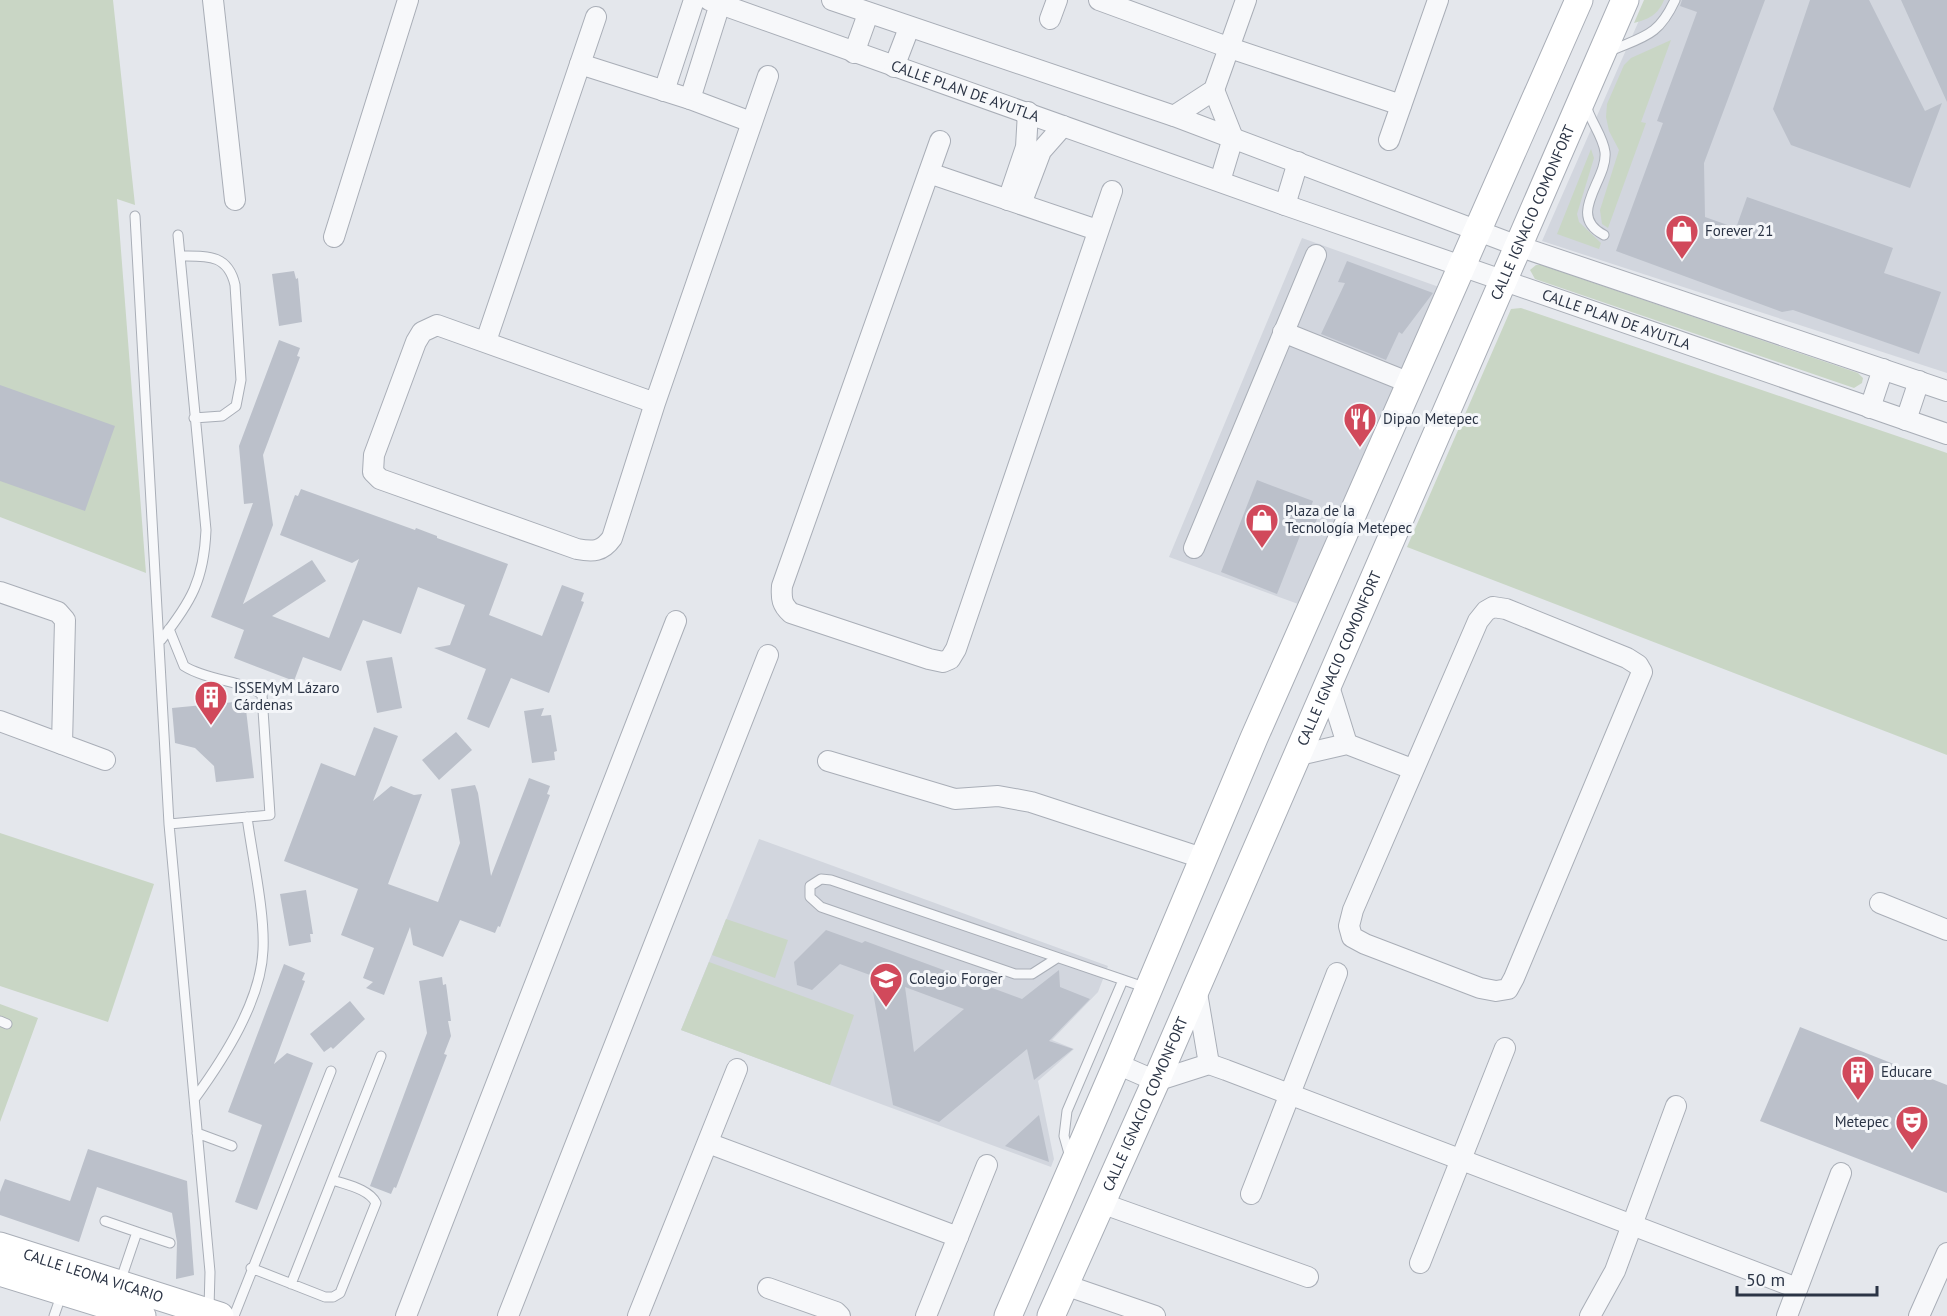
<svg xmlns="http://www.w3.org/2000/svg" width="1947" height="1316" viewBox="0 0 1947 1316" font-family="'PT Sans',sans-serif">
  <rect width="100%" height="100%" fill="#e4e7ec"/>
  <path fill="#d2d6de" d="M 1648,0 L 1947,0 L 1947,373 L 1542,241 Z
    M 1302,238 L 1439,287 L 1301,605 L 1169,557 Z
    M 759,839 L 1108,966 L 1098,992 L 1052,1040 L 1074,1049 L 1038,1081 L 1054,1159 L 1051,1167 L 681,1030 Z"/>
  <path fill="#c9d6c5" d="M 0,0 L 113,0 L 135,205 L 117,199 L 146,573 L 0,517 Z
    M 1644,0 L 1664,0 C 1658,15 1649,19 1634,23 Z
    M 1671,40 L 1641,122 L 1646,123 L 1608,228 L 1602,224 L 1600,210 L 1619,150 L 1609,131 L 1606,117 L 1607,104 L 1624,65 L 1631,58 Z
    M 1591,149 L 1594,158 L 1577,214 L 1579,222 L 1601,243 L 1599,249 L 1557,234 Z
    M 1541,265 L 1858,373 L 1863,378 L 1862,383 L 1854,388 L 1535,279 L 1530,270 L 1536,265 Z
    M 1521,308 L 1947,453 L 1947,755 L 1407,547 L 1511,309 Z
    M 0,833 L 154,884 L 108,1022 L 0,986 Z
    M 726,919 L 788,940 L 775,978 L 712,955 Z
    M 709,962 L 854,1015 L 830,1085 L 681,1030 Z
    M 0,1004 L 38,1018 L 0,1122 Z"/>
  <path fill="#bbc0ca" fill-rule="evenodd" d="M 1682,0 L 1765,0 L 1704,163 L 1705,217 L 1736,228 L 1747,197 L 1893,248 L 1884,273 L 1941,292 L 1919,354 L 1793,310 L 1782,312 L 1616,251 L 1663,123 L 1657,121 L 1697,12 L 1680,6 Z
    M 1810,0 L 1869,0 L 1925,111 L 1942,103 L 1910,188 L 1791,145 L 1773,109 Z
    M 1901,0 L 1947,0 L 1947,102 Z
    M 1347,261 L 1433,293 L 1402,334 L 1399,332 L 1386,360 L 1321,334 L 1345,283 L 1338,282 Z
    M 294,271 L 296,279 L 298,278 L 302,322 L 279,326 L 272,274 Z
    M 279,340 L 300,348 L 297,356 L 300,357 L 263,455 L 273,525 L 243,604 L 312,560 L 326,581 L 272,616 L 329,638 L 359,559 L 352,563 L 280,535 L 295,495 L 298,496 L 301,489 L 415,530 L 416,528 L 437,536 L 437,538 L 508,564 L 489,615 L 542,636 L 562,585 L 584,593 L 581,601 L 584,602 L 549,693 L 511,678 L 489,728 L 467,719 L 486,669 L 434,648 L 450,645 L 465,605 L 418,587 L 401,634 L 363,620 L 341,671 L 303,657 L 294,681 L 234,658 L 244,630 L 211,617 L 253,503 L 244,504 L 239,446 Z
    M 0,385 L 115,426 L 85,511 L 0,481 Z
    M 1257,480 L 1313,501 L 1310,509 L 1319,513 L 1314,527 L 1305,523 L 1277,594 L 1221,572 Z
    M 392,657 L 402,708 L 377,713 L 366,661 Z
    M 245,701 L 254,778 L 216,782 L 214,766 L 195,748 L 175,743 L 172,708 Z
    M 544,708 L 541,716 L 551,715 L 557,751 L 554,752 L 555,760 L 532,763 L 524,711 Z
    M 374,727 L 398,736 L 373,801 L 391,786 L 414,795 L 422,794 L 388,884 L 438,902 L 460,843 L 451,789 L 475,785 L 478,793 L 491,876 L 529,778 L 550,786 L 547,794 L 550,795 L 500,927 L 498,926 L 495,933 L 460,920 L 443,957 L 413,945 L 410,927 L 384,995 L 366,988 L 373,982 L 363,978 L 374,948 L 341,935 L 358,889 L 284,861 L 321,763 L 355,776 Z
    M 456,732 L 472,750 L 439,780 L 422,760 Z
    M 306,890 L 313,934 L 310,934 L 311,942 L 289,946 L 280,894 Z
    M 826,930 L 862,943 L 865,941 L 1022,999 L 1059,970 L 1060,987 L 1090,999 L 1049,1041 L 1073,1049 L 1034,1080 L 1027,1049 L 939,1122 L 893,1105 L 870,975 L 840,964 L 812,990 L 797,985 L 794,962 ZM 905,987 L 964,1009 L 914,1052 Z
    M 284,964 L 305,973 L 302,980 L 305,981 L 274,1064 L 287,1053 L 313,1063 L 257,1210 L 235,1202 L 262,1125 L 228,1112 Z
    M 442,977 L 443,985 L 446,984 L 451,1021 L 448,1021 L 451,1036 L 444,1054 L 447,1055 L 396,1188 L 394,1187 L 391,1194 L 370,1186 L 427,1033 L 419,981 Z
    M 350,1001 L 365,1019 L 333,1049 L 331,1047 L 324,1052 L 310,1034 Z
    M 1800,1027 L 1947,1085 L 1947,1193 L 1760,1121 Z
    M 1039,1115 L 1049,1162 L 1005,1146 Z
    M 88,1149 L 187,1181 L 194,1275 L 176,1279 L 177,1242 L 172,1213 L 97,1187 L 79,1242 L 0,1215 L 0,1192 L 5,1179 L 70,1201 Z"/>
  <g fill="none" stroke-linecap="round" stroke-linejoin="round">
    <defs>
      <path id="lane" d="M 1608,52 C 1644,36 1658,37 1675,0
        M 1586,105 C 1590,121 1603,136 1605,152 C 1608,180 1565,215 1604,235
        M 135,216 L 169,824 L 210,1272 L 209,1308
        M 181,256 C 207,256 228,254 235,285 L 241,380 L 236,406 L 222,416 L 194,418
        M 161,640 C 191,602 204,580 206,530 L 178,235
        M 169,824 L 270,815 L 262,695 C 248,681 207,681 184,666 L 169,629
        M 1057,958 L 1032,974 L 1015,974 L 821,907 L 810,897 L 810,886 L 821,879 L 831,880 L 1147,988
        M 0,1021 L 7,1024
        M 195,1098 C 224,1058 261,1001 263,950 C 265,913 252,855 247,817
        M 197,1133 L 232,1146
        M 1070,1157 L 1064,1136 L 1067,1111 L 1123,980
        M 105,1221 L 137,1232 L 120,1282
        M 137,1232 L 170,1243
        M 251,1268 L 325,1297 L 333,1297 L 340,1293 L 376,1203 C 369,1189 347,1185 333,1180
        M 291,1284 L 381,1056
        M 54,1316 L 62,1293
        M 234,1316 L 331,1071"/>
      <g id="street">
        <path d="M 213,0 L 235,200"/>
        <path id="s1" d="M 709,0 L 1285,205 L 1947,434"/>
        <path d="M 832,0 L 1174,116 L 1518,246 L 1947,391"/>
        <path d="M 1099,0 L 1230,48 L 1401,105"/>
        <path d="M 1050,19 L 1057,0"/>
        <path d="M 854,53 L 868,14"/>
        <path d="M 580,64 L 690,99 L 751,122"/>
        <path d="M 894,67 L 909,28"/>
        <path d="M 1214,90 L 1233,138 L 1220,181"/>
        <path d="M 664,91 L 694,0"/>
        <path d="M 690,99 L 720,4"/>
        <path d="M 1174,116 L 1214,90 L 1246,0"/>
        <path d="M 1389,140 L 1438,0"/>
        <path d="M 940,141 L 782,586 C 781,599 782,605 791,613 L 929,659 L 943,662 L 950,659 L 956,649 L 1112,191"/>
        <path d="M 929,173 L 1097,230"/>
        <path d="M 1008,200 L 1026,147 L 1028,112"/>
        <path d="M 1021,204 L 1041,151 L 1063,126"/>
        <path d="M 1285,205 L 1298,162"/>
        <path d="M 334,237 L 408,0"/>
        <path d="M 1283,332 L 1410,383"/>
        <path d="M 486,341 L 596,17"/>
        <path d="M 655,403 L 437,325 L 422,332 L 416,342 L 374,455 L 373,472 L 380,479 L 577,549 C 593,552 602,552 612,538 L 655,403 L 768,76"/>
        <path d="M 1870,408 L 1883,369"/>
        <path d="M 1906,420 L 1919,381"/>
        <path d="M 1194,548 L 1316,255"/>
        <path d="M 0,592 L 58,612 L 65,620 L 62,744"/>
        <path d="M 1493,607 L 1506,609 L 1627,658 L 1638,665 L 1642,672 L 1514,978 L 1508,989 L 1496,991 L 1480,988 L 1365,944 L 1352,937 L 1349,926 L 1353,910 L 1478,621 L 1486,611 Z"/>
        <path d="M 1328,683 L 1347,744"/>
        <path d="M 0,721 L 105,760"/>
        <path d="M 1295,756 L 1347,744 L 1412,769"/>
        <path d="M 828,761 L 955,799 L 998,796 L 1031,802 L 1202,858"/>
        <path d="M 1880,903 L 1947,930"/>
        <path d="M 1196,987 L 1209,1064"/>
        <path d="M 1117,1064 L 1156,1081 L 1209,1064 L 1226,1070 L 1797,1288"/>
        <path d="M 708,1143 L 958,1237"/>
        <path d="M 1251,1194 L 1337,973"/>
        <path d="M 1101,1203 L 1308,1277"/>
        <path d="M 1420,1263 L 1505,1048"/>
        <path d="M 1065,1285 L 1155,1316"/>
        <path d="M 768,1288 L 836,1312 L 840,1316"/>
        <path d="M 406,1316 L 676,621"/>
        <path d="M 508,1316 L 768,655"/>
        <path d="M 638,1316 L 737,1069"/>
        <path d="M 926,1316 L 987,1165"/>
        <path d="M 1590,1316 L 1615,1271 L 1676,1106"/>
        <path d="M 1787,1316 L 1841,1173"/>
        <path d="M 1919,1316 L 1947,1253"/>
      </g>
      <g id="secondary">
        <path id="s2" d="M 0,1246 L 220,1316"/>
        <path d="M 0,1272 L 142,1316"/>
        <path d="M 1008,1316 L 1117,1064 L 1254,738 L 1579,0"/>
        <path id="s3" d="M 1051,1316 L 1156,1081 L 1625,0"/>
      </g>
    </defs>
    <use href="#lane" stroke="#a9aeb7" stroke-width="11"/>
    <use href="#street" stroke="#a9aeb7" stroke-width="22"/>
    <use href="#secondary" stroke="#a9aeb7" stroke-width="29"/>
    <use href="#lane" stroke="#f7f8fa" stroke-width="9"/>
    <use href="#street" stroke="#f7f8fa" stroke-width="20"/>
    <use href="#secondary" stroke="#fff" stroke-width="27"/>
  </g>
  <defs>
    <symbol id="shop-pin" viewBox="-11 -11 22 30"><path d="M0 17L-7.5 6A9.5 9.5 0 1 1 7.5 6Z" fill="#d1495b" stroke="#f4f6f9"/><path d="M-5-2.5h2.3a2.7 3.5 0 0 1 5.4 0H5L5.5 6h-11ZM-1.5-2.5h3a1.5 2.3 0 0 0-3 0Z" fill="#fff"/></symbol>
    <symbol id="restaurant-pin" viewBox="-11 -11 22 30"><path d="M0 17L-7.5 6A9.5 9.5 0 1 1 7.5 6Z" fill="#d1495b" stroke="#f4f6f9"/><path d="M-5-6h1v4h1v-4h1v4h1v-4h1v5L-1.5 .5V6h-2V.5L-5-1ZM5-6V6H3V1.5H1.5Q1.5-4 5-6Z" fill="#fff"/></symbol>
    <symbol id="building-pin" viewBox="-11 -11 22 30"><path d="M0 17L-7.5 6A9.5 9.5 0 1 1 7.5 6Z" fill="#d1495b" stroke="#f4f6f9"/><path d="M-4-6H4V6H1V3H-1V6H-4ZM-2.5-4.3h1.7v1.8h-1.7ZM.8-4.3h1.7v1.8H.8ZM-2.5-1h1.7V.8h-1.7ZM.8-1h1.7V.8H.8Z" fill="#fff"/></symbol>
    <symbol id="school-pin" viewBox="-11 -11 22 30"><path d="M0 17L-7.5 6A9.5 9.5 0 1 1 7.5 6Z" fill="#d1495b" stroke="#f4f6f9"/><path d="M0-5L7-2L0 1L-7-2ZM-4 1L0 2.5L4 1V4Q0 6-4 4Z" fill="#fff"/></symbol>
    <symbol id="theatre-pin" viewBox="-11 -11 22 30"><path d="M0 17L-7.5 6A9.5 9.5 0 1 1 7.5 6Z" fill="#d1495b" stroke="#f4f6f9"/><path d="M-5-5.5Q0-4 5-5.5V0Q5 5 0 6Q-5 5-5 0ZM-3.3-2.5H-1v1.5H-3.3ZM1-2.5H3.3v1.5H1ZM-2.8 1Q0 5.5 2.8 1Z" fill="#fff"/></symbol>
  </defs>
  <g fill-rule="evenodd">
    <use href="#shop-pin" x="1663" y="212" width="38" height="52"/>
    <use href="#restaurant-pin" x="1341" y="400" width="38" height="52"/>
    <use href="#shop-pin" x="1243" y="501" width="38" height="52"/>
    <use href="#building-pin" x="192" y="678" width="38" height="52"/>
    <use href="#school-pin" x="867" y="960" width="38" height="52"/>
    <use href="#building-pin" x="1839" y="1053" width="38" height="52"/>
    <use href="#theatre-pin" x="1893" y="1103" width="38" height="52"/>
  </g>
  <g text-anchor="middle" stroke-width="6" stroke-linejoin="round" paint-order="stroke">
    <g font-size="15" fill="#2b3445" stroke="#f4f6f9">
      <text dy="5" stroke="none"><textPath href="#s1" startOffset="272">CALLE PLAN DE AYUTLA</textPath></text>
      <text dy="5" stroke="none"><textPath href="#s3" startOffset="1204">CALLE IGNACIO COMONFORT</textPath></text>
      <text dy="5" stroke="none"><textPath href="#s1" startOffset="962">CALLE PLAN DE AYUTLA</textPath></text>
      <text dy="5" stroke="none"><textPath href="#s3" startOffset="718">CALLE IGNACIO COMONFORT</textPath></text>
      <text dy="5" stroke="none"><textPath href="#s3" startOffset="232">CALLE IGNACIO COMONFORT</textPath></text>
      <text dy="5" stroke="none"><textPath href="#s2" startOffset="98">CALLE LEONA VICARIO</textPath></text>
    </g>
    <g font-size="15" fill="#2b3445" stroke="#f4f6f9" text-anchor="start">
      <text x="1705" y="236">Forever 21</text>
      <text x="1383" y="424">Dipao Metepec</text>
      <text x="1285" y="516">Plaza de la<tspan x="1285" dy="17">Tecnología Metepec</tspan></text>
      <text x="234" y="693">ISSEMyM Lázaro<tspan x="234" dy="17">Cárdenas</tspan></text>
      <text x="909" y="984">Colegio Forger</text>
      <text x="1881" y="1077">Educare</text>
      <text x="1889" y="1127" text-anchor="end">Metepec</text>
    </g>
  </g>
  <path d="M1737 1286v9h140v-9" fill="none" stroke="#2b3445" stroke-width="3"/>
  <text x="1746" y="1286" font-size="18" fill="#2b3445" stroke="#f4f6f9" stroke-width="4.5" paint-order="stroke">50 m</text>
</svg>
